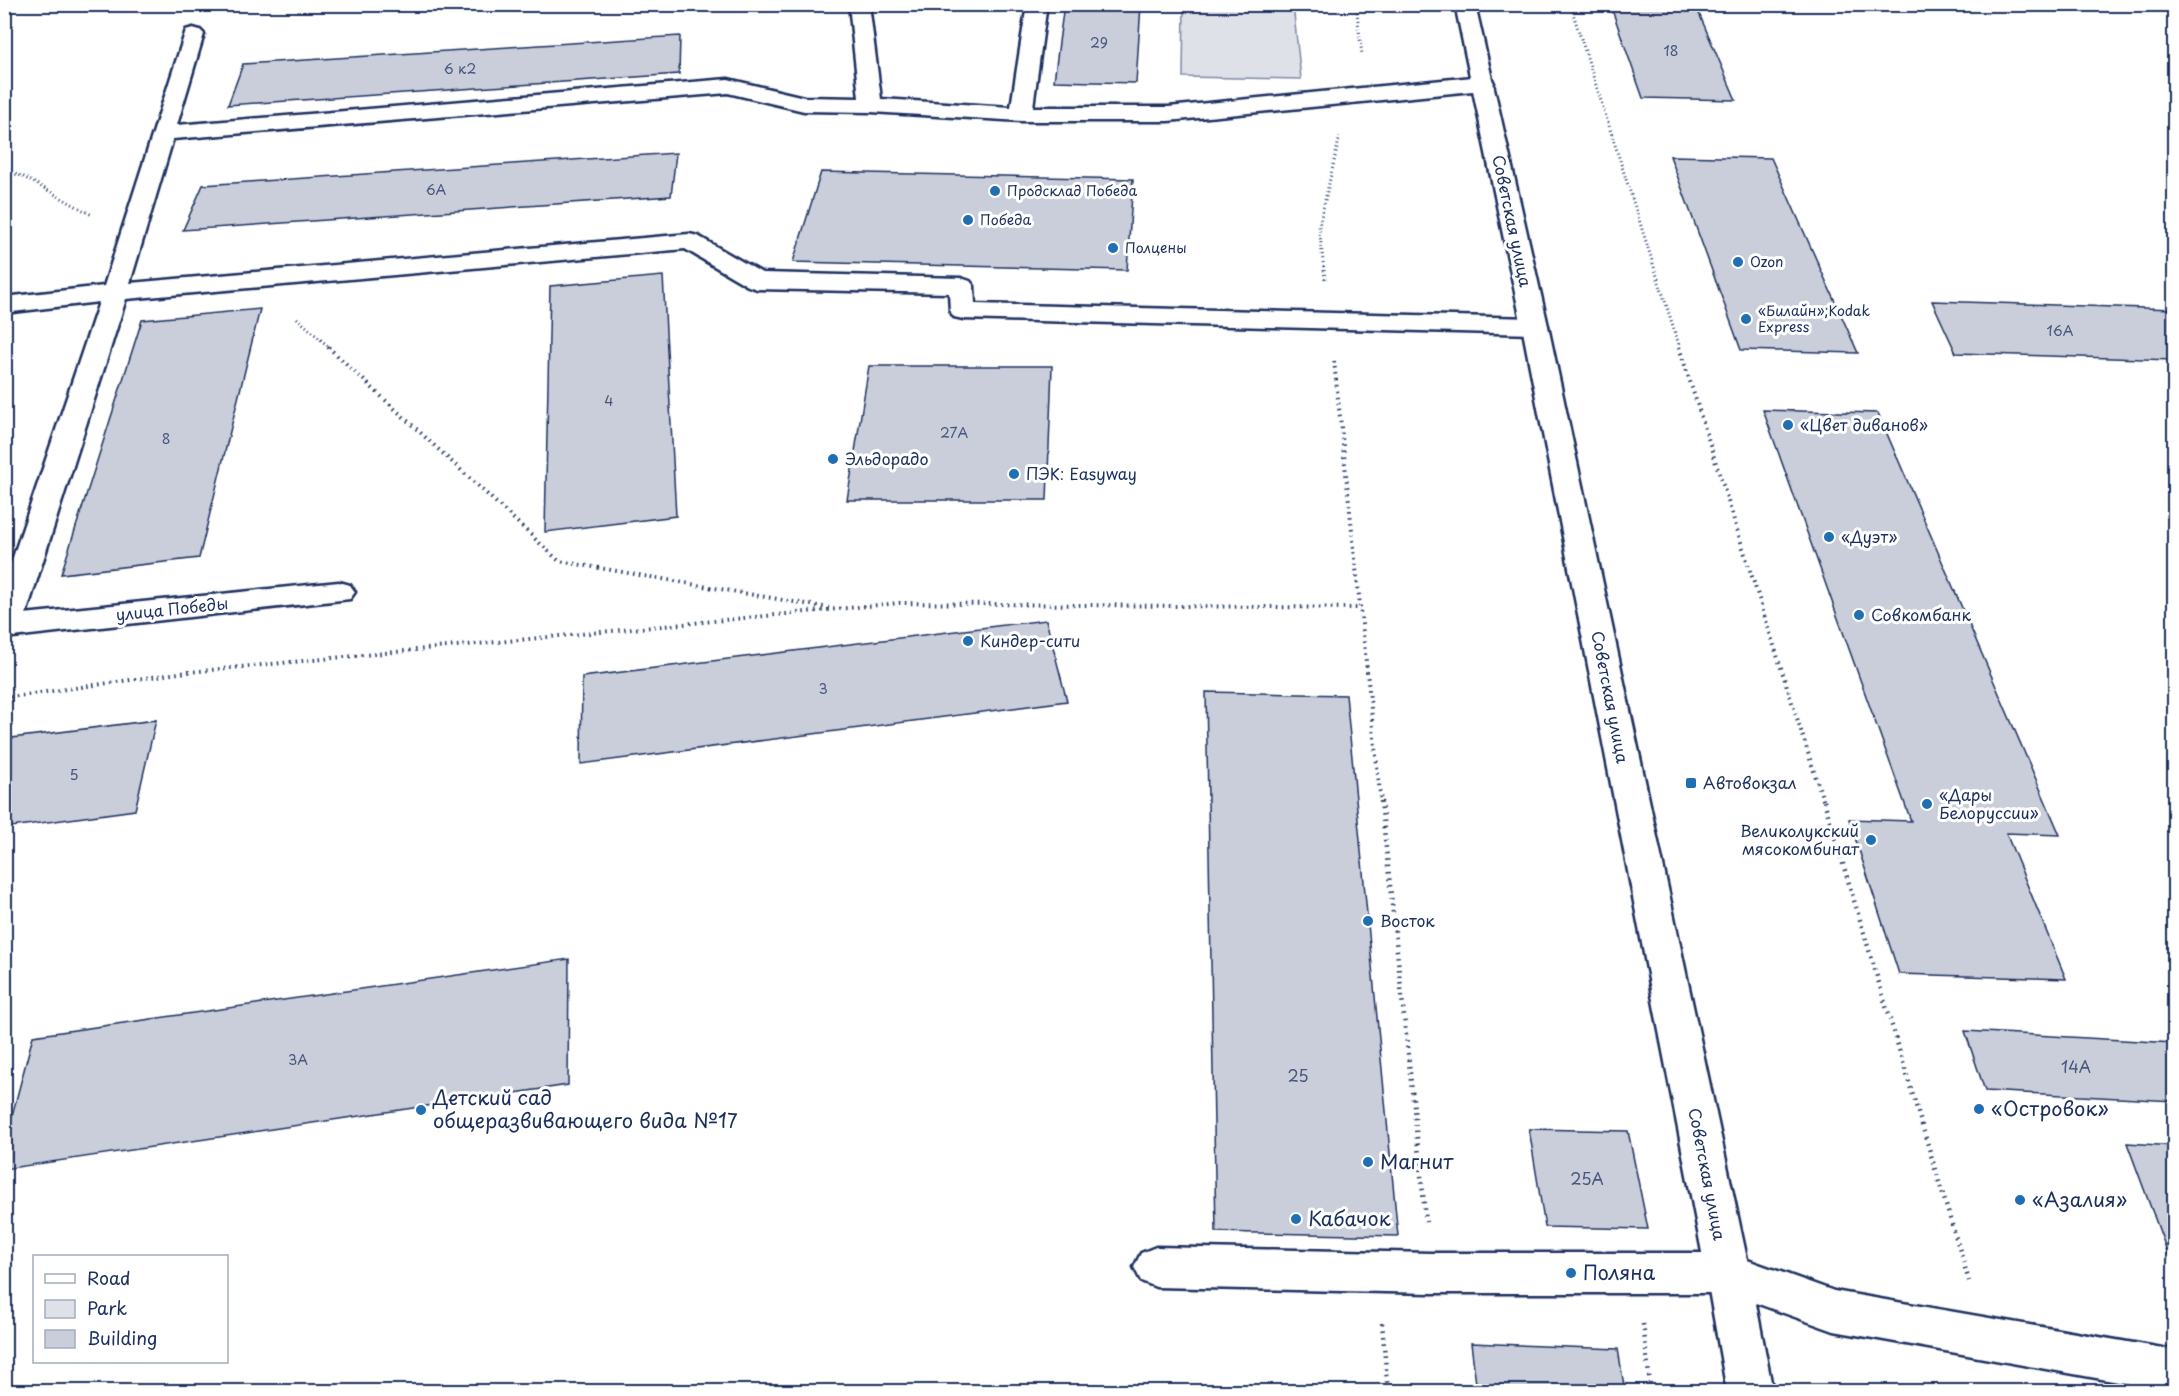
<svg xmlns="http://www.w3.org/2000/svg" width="2179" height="1396" viewBox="0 0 2179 1396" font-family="'Playpen Sans',sans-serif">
  <rect width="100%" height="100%" fill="#fff"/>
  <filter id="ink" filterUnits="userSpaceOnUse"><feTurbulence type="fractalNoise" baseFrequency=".0167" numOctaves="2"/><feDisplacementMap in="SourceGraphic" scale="12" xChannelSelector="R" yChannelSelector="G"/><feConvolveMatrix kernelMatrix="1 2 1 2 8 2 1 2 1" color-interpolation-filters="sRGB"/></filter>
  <g filter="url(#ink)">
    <path fill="#dee1e7" stroke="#7c88a2" stroke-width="1.5" d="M 1184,5 L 1293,5 L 1301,79 L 1183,77 Z"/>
    <path fill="#caceda" stroke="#1b2f5e" stroke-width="1.5" d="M 1064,4 L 1141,4 L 1136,83 L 1054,81 Z
      M 1610,4 L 1695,4 L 1736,100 L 1643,98 Z
      M 680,36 L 679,74 L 228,105 L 243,64 Z
      M 676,153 L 671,196 L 183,230 L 203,185 Z
      M 1670,156 L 1771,158 L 1858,353 L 1741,350 Z
      M 821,172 L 1133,179 L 1127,270 L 793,262 Z
      M 663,276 L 676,516 L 545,532 L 550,286 Z
      M 1932,301 L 2174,309 L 2174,360 L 1956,353 Z
      M 260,309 L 199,558 L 61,574 L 142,320 Z
      M 869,366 L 1052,366 L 1047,500 L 847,500 Z
      M 1763,410 L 1878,413 L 2060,835 L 2006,833 L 2066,979 L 1899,974 L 1849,819 L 1911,821 Z
      M 1046,620 L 1067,701 L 581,764 L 582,677 Z
      M 1206,692 L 1346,695 L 1398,1236 L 1216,1232 Z
      M 156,720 L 135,810 L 4,828 L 4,739 Z
      M 569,959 L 568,1085 L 4,1169 L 4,1146 L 33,1036 Z
      M 1965,1031 L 2174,1043 L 2174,1101 L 1985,1091 Z
      M 1529,1129 L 1628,1131 L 1648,1229 L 1545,1227 Z
      M 2127,1143 L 2174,1146 L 2174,1270 Z
      M 1471,1343 L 1618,1349 L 1625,1392 L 1477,1392 Z"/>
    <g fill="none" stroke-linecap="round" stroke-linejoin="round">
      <defs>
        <path id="lane" d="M 849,4 L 869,4 L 881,99 L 1011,107 L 1027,4 L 1047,4 L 1033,107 L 1168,107 L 1483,76 L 1491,78 L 1494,83 L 1491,88 L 1483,90 L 1168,121 L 1021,121 L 871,112 L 804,111 L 728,93 L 173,139 L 130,283 L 689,234 L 698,236 L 762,273 L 961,278 L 970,281 L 974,286 L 975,304 L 1535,318 L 1544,320 L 1548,326 L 1544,332 L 1535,334 L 963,319 L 954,317 L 950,311 L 949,293 L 757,289 L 748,286 L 685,249 L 126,299 L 22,627 L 17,634 L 4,637 L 4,584 L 99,302 L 4,313 L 4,297 L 104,286 L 186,30 L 193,28 L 200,30 L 204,34 L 177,125 L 728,79 L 804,97 L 859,98 Z
          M 1156,1247 L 1431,1253 L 1728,1253 L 1834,1291 L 2174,1350 L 2174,1392 L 1834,1331 L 1728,1293 L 1431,1293 L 1156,1287 L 1141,1281 L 1134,1267 L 1141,1253 Z"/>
        <path id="street" d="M 339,582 L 350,585 L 355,592 L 350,599 L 4,638 L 4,616 Z"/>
        <path id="primary" d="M 1455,4 L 1475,4 L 1548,326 L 1750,1273 L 1773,1392 L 1727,1392 L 1706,1273 L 1522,326 Z"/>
      </defs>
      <use href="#lane" stroke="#1b2f5e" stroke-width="5"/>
      <use href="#street" stroke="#1b2f5e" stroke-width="5"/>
      <use href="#primary" stroke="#1b2f5e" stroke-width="5"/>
      <path stroke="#1b2f5e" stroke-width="3" stroke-dasharray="1 3" stroke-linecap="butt" d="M 1356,4 L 1362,55
        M 1570,4 L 1680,348
        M 4,171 L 22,176 L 92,215
        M 1325,279 L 1319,226 L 1340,136
        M 297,318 L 330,348"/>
      <path stroke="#1b2f5e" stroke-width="4" stroke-dasharray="1.5 4.5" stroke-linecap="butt" d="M 328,347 L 559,561 L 829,608
        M 1679,347 L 1824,803
        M 1334,361 L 1381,803
        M 4,698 L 179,673 L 899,603 L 1361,608"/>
      <path stroke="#1b2f5e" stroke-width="4.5" stroke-dasharray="1.5 5" stroke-linecap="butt" d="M 1381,801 L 1426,1222
        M 1824,801 L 1969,1281
        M 1382,1323 L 1388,1392
        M 1643,1324 L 1651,1392"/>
      <use href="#lane" fill="#fff" fill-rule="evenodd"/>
      <use href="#street" fill="#fff" fill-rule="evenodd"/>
      <use href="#primary" fill="#fff" fill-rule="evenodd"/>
    </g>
  </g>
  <g fill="#1f6fb2" stroke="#fff" stroke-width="2">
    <circle cx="995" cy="191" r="6"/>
    <circle cx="968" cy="220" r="6"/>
    <circle cx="1113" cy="248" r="6"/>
    <circle cx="1738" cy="262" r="6"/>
    <circle cx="1746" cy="319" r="6"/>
    <circle cx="1788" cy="425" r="6"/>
    <circle cx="833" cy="459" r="6"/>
    <circle cx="1014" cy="474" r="6"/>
    <circle cx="1829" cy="537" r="6"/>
    <circle cx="1859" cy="615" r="6"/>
    <circle cx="968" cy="641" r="6"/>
    <rect x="1685" y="777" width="12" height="12" rx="3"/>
    <circle cx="1927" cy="804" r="6"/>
    <circle cx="1871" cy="840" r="6"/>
    <circle cx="1368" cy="921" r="6"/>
    <circle cx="1979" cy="1109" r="6"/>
    <circle cx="421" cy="1110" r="6"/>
    <circle cx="1368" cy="1162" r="6"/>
    <circle cx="2020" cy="1200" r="6"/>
    <circle cx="1296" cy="1219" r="6"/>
    <circle cx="1571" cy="1273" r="6"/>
  </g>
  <g text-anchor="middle" stroke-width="6" stroke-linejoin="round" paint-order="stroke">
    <g font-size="14" fill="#47577d">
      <text x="1099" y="48">29</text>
      <text x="1671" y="56">18</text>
      <text x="460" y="74">6 к2</text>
      <text x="436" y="195">6А</text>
      <text x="2060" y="336">16А</text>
      <text x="609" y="406">4</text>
      <text x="954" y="438">27А</text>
      <text x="166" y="444">8</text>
      <text x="823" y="694">3</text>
      <text x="74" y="780">5</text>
      <text x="298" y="1065">3А</text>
    </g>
    <g font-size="14" fill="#1b2f5e" stroke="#fff" text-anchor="start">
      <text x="1007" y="196">Продсклад Победа</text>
      <text x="980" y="225">Победа</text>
      <text x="1125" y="253">Полцены</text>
      <text x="1750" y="267">Ozon</text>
      <text x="1758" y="316">«Билайн»;Kodak<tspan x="1758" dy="16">Express</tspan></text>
    </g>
    <g font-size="16" fill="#1b2f5e" stroke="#fff">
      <text transform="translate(1512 221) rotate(78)" y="6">Советская улица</text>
      <text transform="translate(172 609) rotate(-6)" y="6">улица Победы</text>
      <text transform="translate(1610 697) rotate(79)" y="6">Советская улица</text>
      <text transform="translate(1707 1174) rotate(79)" y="6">Советская улица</text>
    </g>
    <g font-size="16" fill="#1b2f5e" stroke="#fff" text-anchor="start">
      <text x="1800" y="431">«Цвет диванов»</text>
      <text x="845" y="465">Эльдорадо</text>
      <text x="1026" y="480">ПЭК: Easyway</text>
      <text x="1841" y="543">«Дуэт»</text>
      <text x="1871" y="621">Совкомбанк</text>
      <text x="980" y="647">Киндер-сити</text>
      <text x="1703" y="789">Автовокзал</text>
      <text x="1939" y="801">«Дары<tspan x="1939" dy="18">Белоруссии»</tspan></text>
      <text x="1859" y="837" text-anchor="end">Великолукский<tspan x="1859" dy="18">мясокомбинат</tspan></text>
      <text x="1380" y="927">Восток</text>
    </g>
    <g font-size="16" fill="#47577d">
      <text x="2076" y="1073">14А</text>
      <text x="1298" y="1082">25</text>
      <text x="1587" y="1185">25А</text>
    </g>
    <g font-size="20" fill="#1b2f5e" stroke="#fff" text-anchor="start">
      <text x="433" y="1105">Детский сад<tspan x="433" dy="23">общеразвивающего вида №17</tspan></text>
      <text x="1991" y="1116">«Островок»</text>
      <text x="1380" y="1169">Магнит</text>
      <text x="2032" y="1207">«Азалия»</text>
      <text x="1308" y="1226">Кабачок</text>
      <text x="1583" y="1280">Поляна</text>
    </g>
  </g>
  <rect width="2179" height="1396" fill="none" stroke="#fff" stroke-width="24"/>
  <rect x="12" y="12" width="2155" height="1372" fill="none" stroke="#1b2f5e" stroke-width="2" filter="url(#ink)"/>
  <rect x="33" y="1255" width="195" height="108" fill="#ffffff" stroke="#a4acbf" stroke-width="1.5"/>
  <rect x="45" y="1274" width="30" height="9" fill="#ffffff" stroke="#a4acbf" stroke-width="1.5"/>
  <text x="87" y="1285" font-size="18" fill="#1b2f5e">Road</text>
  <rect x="45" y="1300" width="30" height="18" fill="#dee1e7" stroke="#a4acbf" stroke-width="1.5"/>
  <text x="87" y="1315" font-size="18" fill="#1b2f5e">Park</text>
  <rect x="45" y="1330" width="30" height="18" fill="#caceda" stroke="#a4acbf" stroke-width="1.5"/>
  <text x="87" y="1345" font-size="18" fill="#1b2f5e">Building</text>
</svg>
